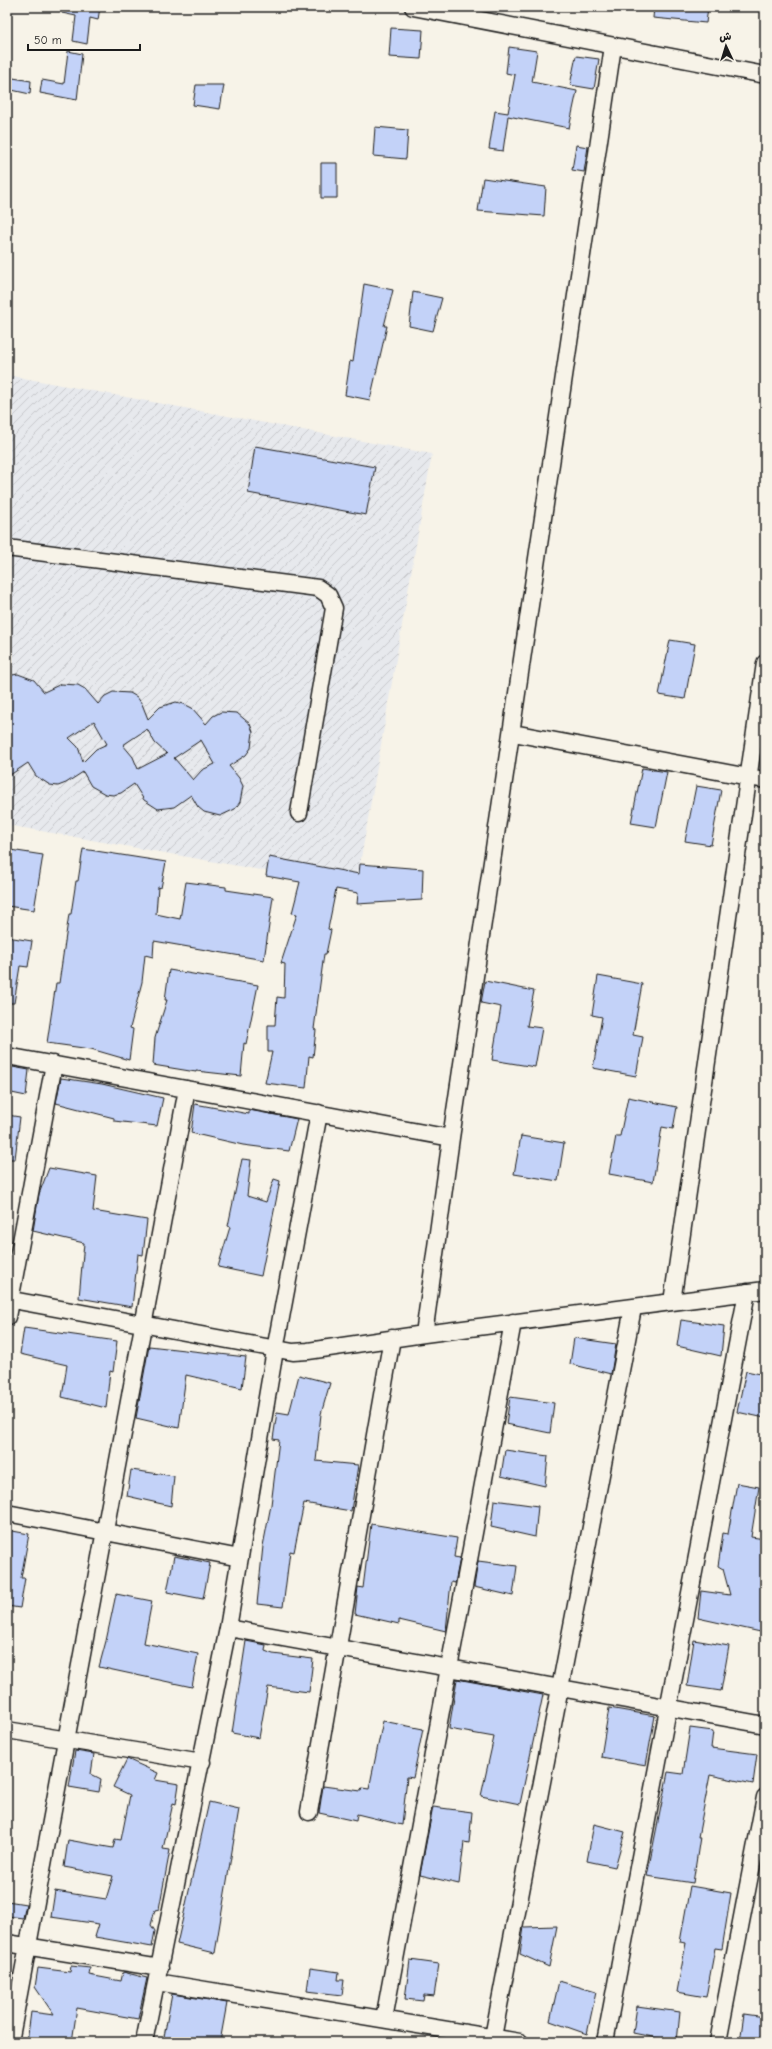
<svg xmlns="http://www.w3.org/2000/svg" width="772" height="2049" viewBox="0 0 772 2049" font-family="'Comic Neue','Playpen Sans Arabic',sans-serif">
  <defs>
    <pattern id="industrial-furrows" width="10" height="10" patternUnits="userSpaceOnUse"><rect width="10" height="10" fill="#e7e9ed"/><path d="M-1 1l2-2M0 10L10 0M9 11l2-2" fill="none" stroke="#c6c7cb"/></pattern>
  </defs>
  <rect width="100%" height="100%" fill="#f7f3e8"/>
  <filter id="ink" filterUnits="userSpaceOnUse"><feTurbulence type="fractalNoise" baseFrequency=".025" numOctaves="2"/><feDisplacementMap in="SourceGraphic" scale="8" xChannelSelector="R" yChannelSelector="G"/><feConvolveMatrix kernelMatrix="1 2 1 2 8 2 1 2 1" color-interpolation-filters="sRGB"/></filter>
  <g filter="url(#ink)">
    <path fill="url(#industrial-furrows)" d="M 7,375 L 432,454 L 356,887 L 7,825 Z"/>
    <path fill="#c3d2f8" stroke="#1c1c1c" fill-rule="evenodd" d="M 63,7 L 100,7 L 98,20 L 90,18 L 87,44 L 73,41 L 76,16 L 62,13 Z
      M 654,7 L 708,7 L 706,23 L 653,18 Z
      M 391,28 L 423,30 L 421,59 L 389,57 Z
      M 509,47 L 537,51 L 532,82 L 577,91 L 569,128 L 508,116 L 503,151 L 489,149 L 495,111 L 508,113 L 515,75 L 506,73 Z
      M 68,51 L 82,54 L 77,100 L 40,93 L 42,80 L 64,84 Z
      M 576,56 L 599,59 L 594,89 L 570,85 Z
      M 7,77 L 31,81 L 30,94 L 7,89 Z
      M 196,85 L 224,85 L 220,109 L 193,105 Z
      M 375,127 L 408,130 L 406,159 L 373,156 Z
      M 576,145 L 588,147 L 584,172 L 572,170 Z
      M 321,163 L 337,163 L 337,198 L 321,198 Z
      M 483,178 L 546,187 L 544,216 L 478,211 Z
      M 364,284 L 393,290 L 384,326 L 387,326 L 370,400 L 345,395 L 350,361 L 353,362 Z
      M 413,292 L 442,298 L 433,331 L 409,326 Z
      M 255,446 L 375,467 L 366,515 L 248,493 Z
      M 670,640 L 695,644 L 685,699 L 659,695 Z
      M 18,674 L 34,680 L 44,692 L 61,684 L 78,685 L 85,689 L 98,704 L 105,696 L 113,692 L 130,693 L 137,697 L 142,704 L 148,719 L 160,707 L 176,702 L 184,704 L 192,708 L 206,724 L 213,716 L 221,712 L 237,713 L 250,724 L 253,732 L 251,748 L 246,755 L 229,766 L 239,778 L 243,786 L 240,802 L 235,809 L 220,816 L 204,812 L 198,807 L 191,795 L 174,807 L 158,809 L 144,800 L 134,784 L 121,793 L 113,795 L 105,794 L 91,786 L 83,772 L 66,783 L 58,786 L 50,785 L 36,776 L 28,763 L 7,777 L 7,676 ZM 94,721 L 107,744 L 96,749 L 83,762 L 78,747 L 69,738 ZM 147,729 L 155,743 L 167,754 L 138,769 L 133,757 L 123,745 ZM 201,740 L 215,764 L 202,770 L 193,780 L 174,758 Z
      M 642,768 L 667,772 L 656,827 L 631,823 Z
      M 696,786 L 721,790 L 711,845 L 685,841 Z
      M 83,849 L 166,862 L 161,888 L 158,887 L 156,914 L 180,919 L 186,882 L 226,887 L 226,890 L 273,897 L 264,960 L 154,941 L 153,957 L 145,955 L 142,982 L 130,1028 L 133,1029 L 129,1060 L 91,1049 L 47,1043 L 56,983 L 59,983 L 69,914 L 71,914 L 76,881 L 78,881 Z
      M 10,850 L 43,855 L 34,910 L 7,906 L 7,868 Z
      M 269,857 L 359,874 L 360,864 L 423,869 L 422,900 L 357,904 L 358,893 L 336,889 L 328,929 L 331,930 L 326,954 L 324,954 L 314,1029 L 316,1030 L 313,1057 L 309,1056 L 306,1088 L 265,1083 L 272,1052 L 268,1052 L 268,1025 L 275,1025 L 277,997 L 284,998 L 285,964 L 281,963 L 297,914 L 292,913 L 300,882 L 266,876 Z
      M 7,937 L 32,941 L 28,967 L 20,966 L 14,1003 L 7,1003 Z
      M 169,970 L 258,985 L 246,1044 L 244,1043 L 241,1076 L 196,1071 L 196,1072 L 153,1065 L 155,1038 L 167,1000 L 165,1000 Z
      M 598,976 L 642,984 L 633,1035 L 643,1037 L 636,1076 L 593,1068 L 602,1017 L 592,1015 Z
      M 485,981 L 534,991 L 527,1026 L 542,1028 L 535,1067 L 492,1060 L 501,1007 L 481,1003 Z
      M 7,1066 L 29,1070 L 26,1096 L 7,1092 Z
      M 61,1078 L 102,1084 L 163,1098 L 157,1126 L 114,1121 L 114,1118 L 56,1103 Z
      M 628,1097 L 677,1107 L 673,1129 L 662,1127 L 653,1182 L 609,1174 L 616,1136 L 620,1136 Z
      M 195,1104 L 249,1114 L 249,1110 L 297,1119 L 289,1151 L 243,1145 L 191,1133 Z
      M 7,1115 L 20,1117 L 15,1159 L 7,1159 Z
      M 521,1136 L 564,1143 L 558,1181 L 514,1174 Z
      M 242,1159 L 251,1160 L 247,1196 L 266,1202 L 274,1179 L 280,1181 L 261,1276 L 218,1267 L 230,1227 L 228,1226 Z
      M 49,1168 L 97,1176 L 93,1211 L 147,1220 L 143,1255 L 138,1254 L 132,1307 L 79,1298 L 84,1243 L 33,1231 L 39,1194 Z
      M 681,1320 L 724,1326 L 721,1356 L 677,1346 Z
      M 24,1328 L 117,1341 L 113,1372 L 110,1371 L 106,1408 L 62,1397 L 67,1365 L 20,1354 Z
      M 574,1338 L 616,1344 L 611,1374 L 570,1364 Z
      M 149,1346 L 246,1357 L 242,1388 L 186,1375 L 179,1428 L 136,1418 Z
      M 746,1371 L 765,1375 L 765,1418 L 737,1412 Z
      M 299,1375 L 330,1383 L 321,1414 L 316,1461 L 358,1465 L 351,1511 L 304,1503 L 294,1552 L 290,1551 L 283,1607 L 257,1604 L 263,1546 L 271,1505 L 279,1440 L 273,1439 L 277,1412 L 289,1414 Z
      M 510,1397 L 554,1403 L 550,1433 L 506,1424 Z
      M 505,1450 L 548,1456 L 545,1486 L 501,1476 Z
      M 131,1470 L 174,1476 L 171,1506 L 127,1496 Z
      M 737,1483 L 759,1487 L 751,1537 L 765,1539 L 765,1633 L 698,1618 L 701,1591 L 730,1595 L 723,1569 L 718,1566 L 723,1533 L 728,1534 Z
      M 494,1500 L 538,1506 L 535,1537 L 491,1527 Z
      M 371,1524 L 457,1538 L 454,1557 L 460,1558 L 455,1583 L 451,1582 L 446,1631 L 399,1620 L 399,1624 L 355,1614 L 358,1587 L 363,1588 Z
      M 7,1530 L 29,1534 L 21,1578 L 25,1578 L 20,1608 L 7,1606 Z
      M 174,1556 L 210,1563 L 203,1599 L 167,1592 Z
      M 478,1561 L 517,1566 L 513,1596 L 474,1587 Z
      M 116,1594 L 152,1601 L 144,1643 L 198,1654 L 192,1687 L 99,1667 L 106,1641 Z
      M 694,1640 L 729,1646 L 721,1691 L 687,1686 Z
      M 246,1641 L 266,1645 L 265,1651 L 273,1654 L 313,1659 L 309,1692 L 268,1687 L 259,1738 L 232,1733 Z
      M 457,1679 L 543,1695 L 520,1804 L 481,1796 L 494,1737 L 449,1729 Z
      M 609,1708 L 655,1716 L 646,1765 L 601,1757 Z
      M 383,1721 L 423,1729 L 413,1778 L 407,1777 L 402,1825 L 357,1814 L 356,1821 L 319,1813 L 323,1786 L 361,1791 L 362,1788 L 369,1789 Z
      M 690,1728 L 713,1731 L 711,1748 L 757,1754 L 753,1784 L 710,1775 L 698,1837 L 700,1837 L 693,1883 L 647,1876 L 668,1772 L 683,1774 Z
      M 75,1751 L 94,1754 L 91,1774 L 101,1779 L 99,1792 L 69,1787 Z
      M 127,1759 L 158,1773 L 155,1780 L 179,1784 L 176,1804 L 173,1803 L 163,1849 L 170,1850 L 159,1909 L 155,1910 L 151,1925 L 155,1931 L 152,1947 L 95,1937 L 99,1924 L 51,1917 L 55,1891 L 106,1899 L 113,1876 L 64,1867 L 68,1840 L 113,1848 L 115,1839 L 121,1840 L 130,1795 L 113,1787 Z
      M 209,1802 L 239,1809 L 215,1953 L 177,1944 Z
      M 433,1807 L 472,1812 L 469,1843 L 464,1842 L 459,1884 L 420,1875 Z
      M 594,1824 L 625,1832 L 615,1867 L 587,1861 Z
      M 690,1886 L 731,1893 L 722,1949 L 715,1948 L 706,1997 L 677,1992 L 686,1943 L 680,1942 Z
      M 7,1901 L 26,1904 L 23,1918 L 7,1916 Z
      M 557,1926 L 549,1967 L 520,1954 L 524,1927 Z
      M 410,1960 L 439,1964 L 434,1996 L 424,1995 L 423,2001 L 405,1999 Z
      M 71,1966 L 90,1968 L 89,1975 L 121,1981 L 123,1972 L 147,1978 L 138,2019 L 77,2008 L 72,2042 L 27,2042 L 31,2012 L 54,2015 L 35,1987 L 38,1968 L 70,1972 Z
      M 310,1968 L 339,1972 L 338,1980 L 344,1980 L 342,1995 L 307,1991 Z
      M 559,1981 L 596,1992 L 587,2034 L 550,2021 Z
      M 172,1994 L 227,2003 L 220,2042 L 163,2042 Z
      M 637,2006 L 680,2012 L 677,2042 L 633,2033 Z
      M 744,2014 L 765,2017 L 765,2042 L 740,2042 Z"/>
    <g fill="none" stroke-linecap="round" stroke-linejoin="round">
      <defs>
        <path id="minor" d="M 413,7 L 765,75
          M 7,548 L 318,588 L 328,595 L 334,608 L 299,813
          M 513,733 L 765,780
          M 7,1056 L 451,1138
          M 7,1299 L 293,1352 L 308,1351 L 424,1334 L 765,1290
          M 672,1302 L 765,663
          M 7,1317 L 54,1064
          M 424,1334 L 451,1138 L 613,46
          M 7,1513 L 240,1558
          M 228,1628 L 765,1725
          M 7,1730 L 202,1762
          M 309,1812 L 392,1338
          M 7,1943 L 160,1968
          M 157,1982 L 520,2042
          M 384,2019 L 513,1322
          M 493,2037 L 633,1308
          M 10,2042 L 187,1089
          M 144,2042 L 228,1628 L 275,1350 L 319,1113
          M 605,2042 L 747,1292
          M 718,2042 L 765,1797"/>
      </defs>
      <use href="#minor" stroke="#1c1c1c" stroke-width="19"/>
      <use href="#minor" stroke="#f7f3e8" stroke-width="16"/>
    </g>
  </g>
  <rect width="772" height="2049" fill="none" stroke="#f7f3e8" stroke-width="24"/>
  <rect x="12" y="12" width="748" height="2025" fill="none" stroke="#1c1c1c" stroke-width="1.5" filter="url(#ink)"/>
  <g transform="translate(726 46) rotate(356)" stroke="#f7f3e8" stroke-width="3" paint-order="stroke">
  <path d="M0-3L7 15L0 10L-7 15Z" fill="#1c1c1c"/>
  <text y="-6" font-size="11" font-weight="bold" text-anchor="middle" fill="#1c1c1c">ش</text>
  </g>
  <path d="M28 44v6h112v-6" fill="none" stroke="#1c1c1c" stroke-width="2"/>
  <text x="34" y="44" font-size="12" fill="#1c1c1c" stroke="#f7f3e8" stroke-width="3" paint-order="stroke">50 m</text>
</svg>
